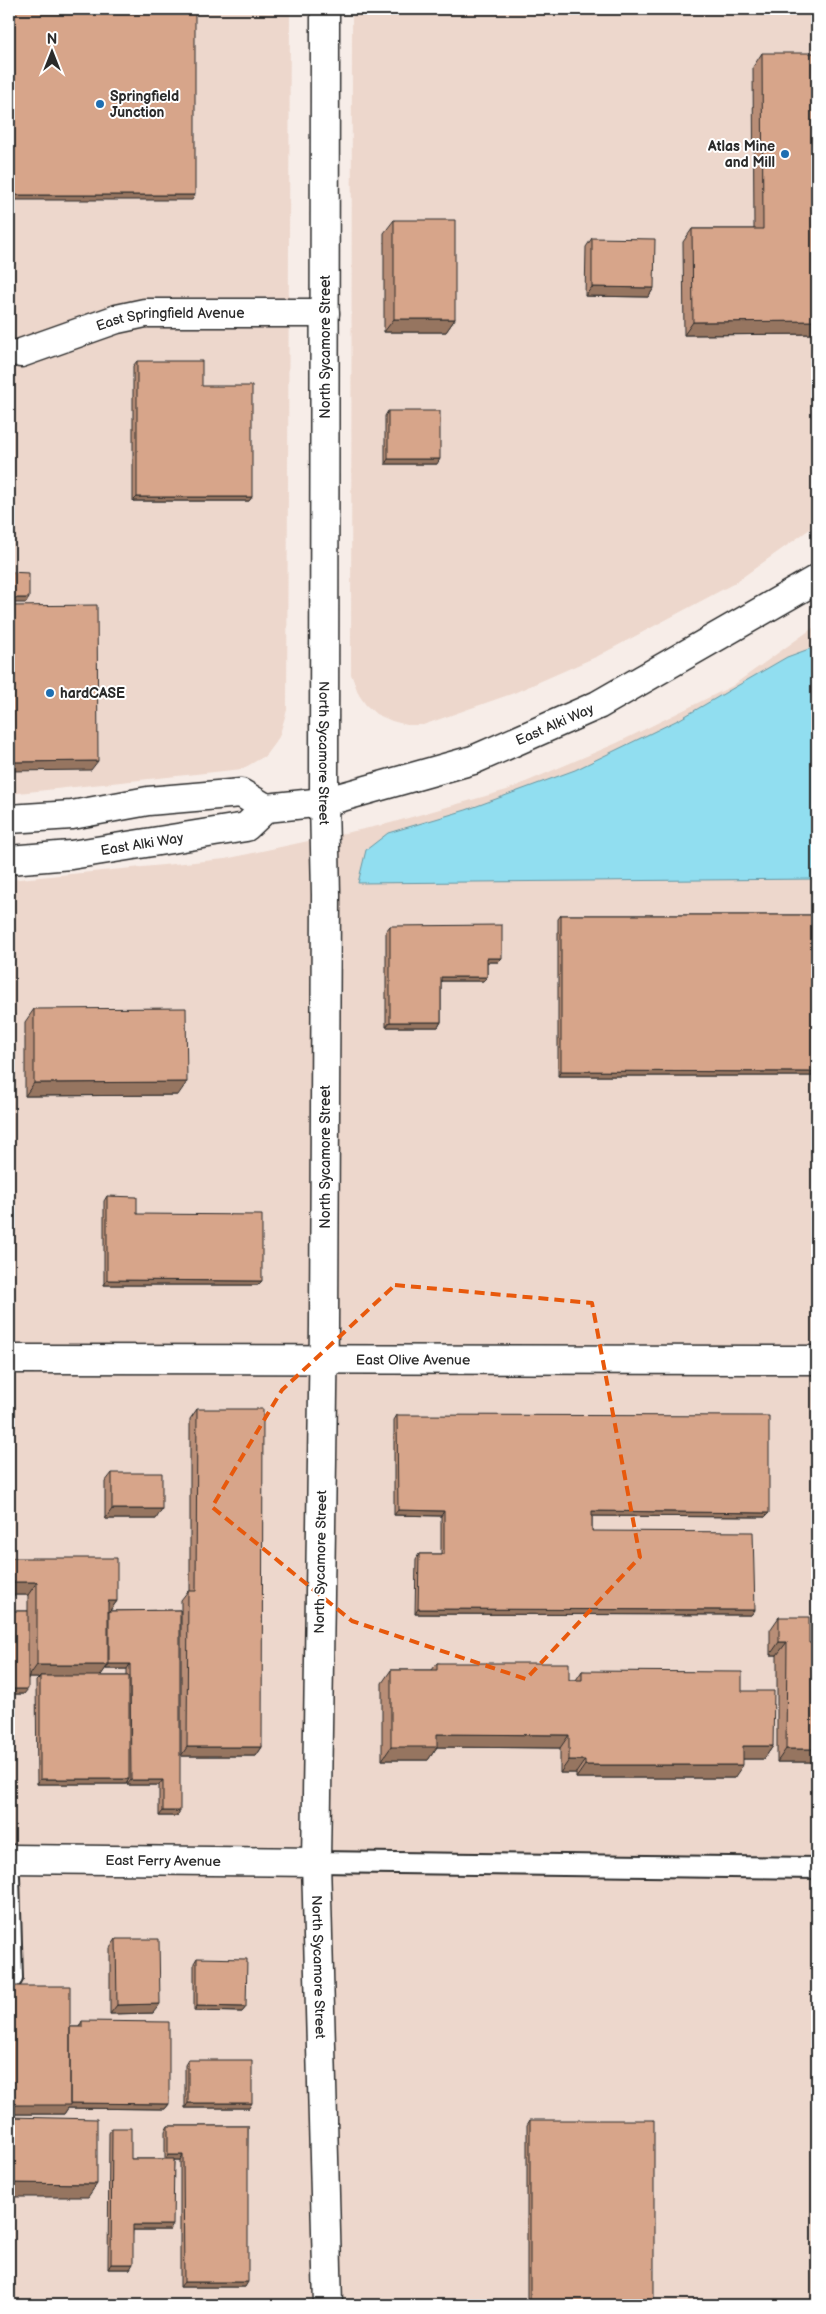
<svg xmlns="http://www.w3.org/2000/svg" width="826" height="2314" viewBox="0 0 826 2314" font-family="'Balsamiq Sans',sans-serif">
  <rect width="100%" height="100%" fill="#f7ede8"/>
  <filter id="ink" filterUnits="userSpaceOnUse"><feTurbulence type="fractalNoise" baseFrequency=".02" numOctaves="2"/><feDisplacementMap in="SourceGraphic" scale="10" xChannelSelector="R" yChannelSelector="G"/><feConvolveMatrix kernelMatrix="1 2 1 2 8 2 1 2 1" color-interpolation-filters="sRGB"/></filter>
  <g filter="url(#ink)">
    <path fill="#edd7cc" d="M 9,9 L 290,9 L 287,710 L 279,737 L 265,756 L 242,769 L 9,794 Z
      M 352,9 L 817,9 L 817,524 L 733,584 L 598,656 L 514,693 L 423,725 L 407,725 L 392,721 L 376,714 L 366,705 L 359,695 L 351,674 Z
      M 817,625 L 817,2305 L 9,2305 L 9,880 L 225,859 L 387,824 L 507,790 L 617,743 L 732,686 Z"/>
    <path fill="#91def0" stroke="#6896a1" d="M 809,649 L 817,649 L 817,879 L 358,883 L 366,850 L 388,833 L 466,810 L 575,770 L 680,719 L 787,657 Z"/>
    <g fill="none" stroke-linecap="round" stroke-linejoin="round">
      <defs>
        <path id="service" d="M 316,1862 L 817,1868
          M 9,1876 L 12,1978"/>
        <g id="minor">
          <path id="s1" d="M 325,9 L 324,802 L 326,895 L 324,1326 L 316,1862 L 328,2305"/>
          <path id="s2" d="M 21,353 L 117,319 L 145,313 L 325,313"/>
          <path id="s3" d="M 9,1359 L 817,1360"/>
          <path id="s4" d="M 9,1859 L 316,1862"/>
        </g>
        <g id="secondary">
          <path id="s5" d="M 9,819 L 72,815 L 148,801 L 241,793 L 266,808 L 324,802 L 473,760 L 598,705 L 817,579"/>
          <path id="s6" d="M 9,860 L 71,855 L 246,827 L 266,808"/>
        </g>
      </defs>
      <use href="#service" stroke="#2b2b2b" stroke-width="24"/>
      <use href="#minor" stroke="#2b2b2b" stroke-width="31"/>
      <use href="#secondary" stroke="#2b2b2b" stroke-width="31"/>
      <use href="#service" stroke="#fff" stroke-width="20"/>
      <use href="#minor" stroke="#fff" stroke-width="28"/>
      <use href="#secondary" stroke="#fff" stroke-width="28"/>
    </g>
    <path fill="#b98e77" stroke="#2b2b2b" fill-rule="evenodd" d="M 762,53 L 817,334 L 684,335 L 683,242 L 692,229 L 754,229 L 753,67 Z
      M 394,220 L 455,319 L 446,332 L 384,332 L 384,233 Z
      M 592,238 L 654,288 L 648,297 L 585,296 L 586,247 Z
      M 137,361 L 252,497 L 249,501 L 133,501 L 133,366 Z
      M 388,411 L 437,464 L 385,464 L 385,416 Z
      M 561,915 L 817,915 L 817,1076 L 558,1076 L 558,919 Z
      M 390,926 L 502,958 L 498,962 L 487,962 L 487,977 L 483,981 L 441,981 L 441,1022 L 438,1027 L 386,1027 L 386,931 Z
      M 34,1009 L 178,1095 L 25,1096 L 25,1022 Z
      M 107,1196 L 137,1214 L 262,1281 L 258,1285 L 104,1285 L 104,1201 Z
      M 197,1409 L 262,1747 L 256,1756 L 181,1756 L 181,1600 L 188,1591 L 190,1591 L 190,1419 Z
      M 397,1415 L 765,1517 L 592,1516 L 592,1531 L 755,1610 L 751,1615 L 415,1614 L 416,1559 L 419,1554 L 441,1554 L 441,1516 L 394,1515 L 394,1420 Z
      M 112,1473 L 156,1519 L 105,1519 L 105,1482 Z
      M 9,1558 L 117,1601 L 110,1611 L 180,1610 L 177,1816 L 159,1816 L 159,1785 L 127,1785 L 127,1782 L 126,1784 L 37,1784 L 36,1681 L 39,1678 L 28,1678 L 24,1694 L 9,1694 L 9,1611 L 28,1611 L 28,1595 L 9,1595 ZM 106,1668 L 106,1669 L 127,1669 L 127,1676 L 100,1676 Z
      M 779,1617 L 809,1643 L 817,1762 L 777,1762 L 777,1655 L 770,1655 L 770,1630 Z
      M 437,1663 L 569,1680 L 576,1680 L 582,1671 L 742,1691 L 773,1746 L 764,1759 L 743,1759 L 734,1778 L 576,1778 L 576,1773 L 560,1773 L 560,1748 L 437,1747 L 428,1760 L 382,1760 L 382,1683 L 391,1670 L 432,1670 Z
      M 116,1939 L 153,2013 L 110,2014 L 110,1948 Z
      M 197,1958 L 246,2007 L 242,2012 L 194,2011 L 194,1963 Z
      M 9,1986 L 70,2027 L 79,2027 L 82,2021 L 169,2104 L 165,2109 L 68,2108 L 64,2114 L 9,2114 Z
      M 188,2060 L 249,2108 L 185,2108 L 185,2065 Z
      M 530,2120 L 654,2304 L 654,2305 L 527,2305 L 527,2125 Z
      M 168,2126 L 248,2126 L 245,2287 L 180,2287 L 180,2160 L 174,2160 L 170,2230 L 133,2230 L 130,2269 L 108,2269 L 109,2133 L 112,2128 L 131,2159 L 165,2159 L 165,2131 Z"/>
    <path fill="#967461" stroke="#2b2b2b" d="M 9,195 L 195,195 L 192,200 L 9,200 Z
      M 592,287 L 654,288 L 648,297 L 585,296 Z
      M 394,319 L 455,319 L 446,332 L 384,332 Z
      M 817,321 L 817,334 L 684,335 L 693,322 Z
      M 388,459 L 440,459 L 437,464 L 385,464 Z
      M 137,497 L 252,497 L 249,501 L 133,501 Z
      M 9,598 L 29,598 L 26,603 L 9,603 Z
      M 98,761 L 91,770 L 9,771 L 9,762 Z
      M 487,958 L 502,958 L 498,962 L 483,962 Z
      M 441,977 L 487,977 L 483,981 L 438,981 Z
      M 390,1022 L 441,1022 L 438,1027 L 386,1027 Z
      M 561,1071 L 817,1072 L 817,1076 L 558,1076 Z
      M 187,1082 L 178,1095 L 25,1096 L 34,1083 Z
      M 107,1280 L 262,1281 L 258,1285 L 104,1285 Z
      M 112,1509 L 162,1509 L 156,1519 L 105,1519 Z
      M 398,1510 L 444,1511 L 441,1516 L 394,1515 Z
      M 592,1511 L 769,1513 L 765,1517 L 589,1516 Z
      M 9,1582 L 37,1582 L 28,1595 L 9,1595 Z
      M 108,1601 L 117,1601 L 107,1614 Z
      M 418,1609 L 755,1610 L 751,1615 L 415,1614 Z
      M 779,1642 L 787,1642 L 777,1655 L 770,1655 Z
      M 109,1664 L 130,1664 L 127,1669 L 106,1669 Z
      M 37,1665 L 108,1665 L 99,1678 L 40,1676 L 39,1678 L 28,1678 Z
      M 9,1689 L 28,1689 L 24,1694 L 9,1694 Z
      M 437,1734 L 569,1735 L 560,1748 L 437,1747 L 428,1760 L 382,1760 L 391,1747 Z
      M 743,1746 L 773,1746 L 764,1759 L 734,1759 Z
      M 187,1747 L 262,1747 L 256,1756 L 181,1756 Z
      M 786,1749 L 817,1749 L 817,1762 L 777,1762 Z
      M 569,1760 L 585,1760 L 576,1773 L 560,1773 Z
      M 585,1765 L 743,1765 L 734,1778 L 576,1778 Z
      M 40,1779 L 129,1779 L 126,1784 L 37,1784 Z
      M 131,1780 L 163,1780 L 159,1785 L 127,1785 Z
      M 163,1811 L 180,1811 L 177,1816 L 159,1816 Z
      M 160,2004 L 153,2013 L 110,2014 L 117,2005 Z
      M 197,2006 L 246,2007 L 242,2012 L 194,2011 Z
      M 68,2103 L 169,2104 L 165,2109 L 68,2108 L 64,2114 L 9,2114 L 9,2105 Z
      M 188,2103 L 252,2103 L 249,2108 L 185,2108 Z
      M 168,2155 L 183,2155 L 180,2160 L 165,2160 Z
      M 9,2183 L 97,2184 L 88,2197 L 9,2197 Z
      M 133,2225 L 173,2225 L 170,2230 L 130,2230 Z
      M 111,2264 L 133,2264 L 130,2269 L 108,2269 Z
      M 184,2282 L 248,2282 L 245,2287 L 180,2287 Z
      M 530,2304 L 654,2304 L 654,2305 L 529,2305 Z"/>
    <path fill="#d7a58a" stroke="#2b2b2b" d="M 9,9 L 195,9 L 195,195 L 9,195 Z
      M 762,53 L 817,53 L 817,321 L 693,322 L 692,229 L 763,229 Z
      M 394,220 L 455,220 L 455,319 L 394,319 Z
      M 592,238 L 655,239 L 654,288 L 592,287 Z
      M 137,361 L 202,361 L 202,386 L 252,386 L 252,497 L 137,497 Z
      M 388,411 L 440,411 L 440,459 L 388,459 Z
      M 9,572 L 29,573 L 29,598 L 9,598 Z
      M 97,605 L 98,761 L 9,762 L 9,606 Z
      M 561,915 L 817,915 L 817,1072 L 561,1071 Z
      M 502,925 L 502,958 L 487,958 L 487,977 L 441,977 L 441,1022 L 390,1022 L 390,926 Z
      M 186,1008 L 187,1082 L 34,1083 L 34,1009 Z
      M 107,1196 L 137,1197 L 137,1214 L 262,1215 L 262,1281 L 107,1280 Z
      M 197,1409 L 263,1409 L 262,1747 L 187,1747 L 188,1591 L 196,1591 Z
      M 397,1415 L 769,1416 L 769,1513 L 592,1511 L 592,1531 L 753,1532 L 755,1610 L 418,1609 L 419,1554 L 444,1554 L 444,1511 L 398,1510 Z
      M 112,1473 L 162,1473 L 162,1509 L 112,1509 Z
      M 9,1558 L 117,1558 L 117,1601 L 108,1601 L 108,1665 L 37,1665 L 37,1582 L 9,1582 Z
      M 180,1610 L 180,1811 L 163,1811 L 163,1780 L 131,1780 L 130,1664 L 109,1664 L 109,1611 Z
      M 9,1611 L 28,1611 L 28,1689 L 9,1689 Z
      M 779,1617 L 809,1617 L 809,1643 L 817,1643 L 817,1749 L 786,1749 L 787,1642 L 779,1642 Z
      M 437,1663 L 569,1663 L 569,1680 L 582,1680 L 582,1671 L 742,1672 L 742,1691 L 774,1691 L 773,1746 L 743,1746 L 743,1765 L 585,1765 L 585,1760 L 569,1760 L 569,1735 L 437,1734 L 437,1747 L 391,1747 L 391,1670 L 437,1670 Z
      M 40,1676 L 129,1676 L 129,1779 L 40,1779 Z
      M 116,1939 L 159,1939 L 160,2004 L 117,2005 Z
      M 197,1958 L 247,1959 L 246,2007 L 197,2006 Z
      M 9,1986 L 70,1986 L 70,2105 L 9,2105 Z
      M 82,2021 L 169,2022 L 169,2104 L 70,2103 L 70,2027 L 82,2027 Z
      M 188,2060 L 252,2060 L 252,2103 L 188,2103 Z
      M 9,2117 L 97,2119 L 97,2184 L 9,2183 Z
      M 530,2120 L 654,2120 L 654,2304 L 530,2304 Z
      M 168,2126 L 248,2126 L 248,2282 L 184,2282 L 183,2155 L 168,2155 Z
      M 112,2128 L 131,2128 L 131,2159 L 174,2159 L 173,2225 L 133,2225 L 133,2264 L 111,2264 Z"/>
  </g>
  <path fill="none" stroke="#e8590c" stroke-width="4" stroke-dasharray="10 6" stroke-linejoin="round" d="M 395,1285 L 592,1303 L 640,1557 L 526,1679 L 352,1621 L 212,1507 L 282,1390 Z"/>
  <g fill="#1f6fb2" stroke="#fff" stroke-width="2">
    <circle cx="100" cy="104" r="5"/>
    <circle cx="785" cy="154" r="5"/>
    <circle cx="50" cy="693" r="5"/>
  </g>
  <g text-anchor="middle" stroke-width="4" stroke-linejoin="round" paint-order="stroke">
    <g font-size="14" font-weight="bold" fill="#2b2b2b" stroke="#fff" text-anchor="start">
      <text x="110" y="101">Springfield<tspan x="110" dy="16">Junction</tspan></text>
      <text x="775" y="151" text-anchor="end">Atlas Mine<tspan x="775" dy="16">and Mill</tspan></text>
      <text x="60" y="698">hardCASE</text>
    </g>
    <g font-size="14" fill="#2b2b2b" stroke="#fff">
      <text dy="5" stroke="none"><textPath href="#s2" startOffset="155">East Springfield Avenue</textPath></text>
      <text transform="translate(325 347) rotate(-90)" y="5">North Sycamore Street</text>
      <text dy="5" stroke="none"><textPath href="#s5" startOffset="565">East Alki Way</textPath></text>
      <text dy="5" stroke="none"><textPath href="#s1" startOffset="744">North Sycamore Street</textPath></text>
      <text dy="5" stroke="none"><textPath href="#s6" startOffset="134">East Alki Way</textPath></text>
      <text transform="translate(325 1157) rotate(-90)" y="5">North Sycamore Street</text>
      <text dy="5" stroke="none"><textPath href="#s3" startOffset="404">East Olive Avenue</textPath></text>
      <text transform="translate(320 1562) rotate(-89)" y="5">North Sycamore Street</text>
      <text dy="5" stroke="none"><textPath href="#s4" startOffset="154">East Ferry Avenue</textPath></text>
      <text dy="5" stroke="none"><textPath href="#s1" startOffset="1958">North Sycamore Street</textPath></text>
    </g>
  </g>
  <rect width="826" height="2314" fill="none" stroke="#fff" stroke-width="30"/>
  <rect x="15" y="15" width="796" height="2284" fill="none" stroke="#2b2b2b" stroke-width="2" filter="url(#ink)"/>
  <g transform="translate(52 52)" stroke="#ffffff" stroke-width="4" paint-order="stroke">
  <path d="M0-4L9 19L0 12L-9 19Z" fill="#2b2b2b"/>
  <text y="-8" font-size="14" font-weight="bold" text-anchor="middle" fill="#2b2b2b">N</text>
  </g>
</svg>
